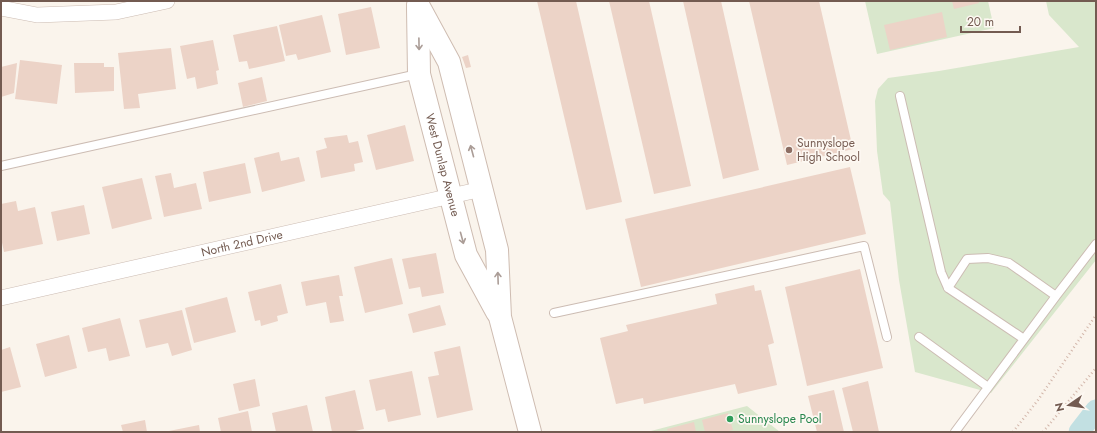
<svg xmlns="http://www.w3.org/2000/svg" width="1097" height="433" viewBox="0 0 1097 433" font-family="Jost,sans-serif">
  <rect width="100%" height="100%" fill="#faf4ec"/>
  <path fill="#d9e7cc" d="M 865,1 L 988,1 L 994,28 L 877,54 Z
    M 1046,1 L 1096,1 L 1096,260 L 991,393 L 915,372 L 899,280 L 890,202 L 883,194 L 877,151 L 875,101 L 878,89 L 888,78 L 939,71 L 1079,47 L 1049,15 Z
    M 747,406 L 780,432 L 647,432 Z"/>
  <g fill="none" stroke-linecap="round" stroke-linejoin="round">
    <path stroke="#c2e0e2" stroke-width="21" d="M 1079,432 L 1096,410"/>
  </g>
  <path fill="#ecd3c7" d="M 537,1 L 576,1 L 622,202 L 586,210 Z
    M 609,1 L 649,1 L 691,186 L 654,194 Z
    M 683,1 L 721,1 L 759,170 L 723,179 Z
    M 749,1 L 819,1 L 853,149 L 787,165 Z
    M 952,1 L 978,1 L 979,3 L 954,9 Z
    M 371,7 L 380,48 L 346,55 L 338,14 Z
    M 942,12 L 947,37 L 890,50 L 884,25 Z
    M 322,15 L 331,52 L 298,60 L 296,54 L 286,56 L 279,25 Z
    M 277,26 L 285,61 L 249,69 L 247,61 L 239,62 L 233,35 Z
    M 213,40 L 219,70 L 216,71 L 218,84 L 197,89 L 195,77 L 187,79 L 180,46 Z
    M 171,48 L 176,89 L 138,94 L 140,108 L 124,109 L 118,53 Z
    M 468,55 L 471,67 L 466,68 L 462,57 Z
    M 20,60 L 62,65 L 57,104 L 15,99 Z
    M 17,63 L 14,93 L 1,97 L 1,67 Z
    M 74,63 L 104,63 L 104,67 L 114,67 L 114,91 L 75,93 Z
    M 262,77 L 267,101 L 243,107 L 238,83 Z
    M 405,125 L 414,161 L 376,170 L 367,135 Z
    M 347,135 L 349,143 L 358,141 L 363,162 L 354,164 L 355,171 L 321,178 L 316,151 L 327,148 L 324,138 Z
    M 279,152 L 281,161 L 299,157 L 305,181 L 262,192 L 254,158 Z
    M 245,163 L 251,193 L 209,202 L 203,172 Z
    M 850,167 L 866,234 L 641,287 L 625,219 Z
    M 171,173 L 174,188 L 196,183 L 202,209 L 164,217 L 155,176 Z
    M 142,178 L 152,219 L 112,229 L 102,187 Z
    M 16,201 L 18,211 L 35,207 L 43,244 L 4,252 L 1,238 L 1,204 Z
    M 84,205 L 90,234 L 57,241 L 51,212 Z
    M 436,253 L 444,293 L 422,297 L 420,287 L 409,289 L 402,259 Z
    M 392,258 L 403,304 L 365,313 L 354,267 Z
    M 860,269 L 883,368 L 807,386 L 785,287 Z
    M 339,275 L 343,296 L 339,296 L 344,321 L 330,323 L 326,302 L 306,306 L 301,282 Z
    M 281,284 L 288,313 L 277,316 L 278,321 L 261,326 L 260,320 L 255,321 L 248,292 Z
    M 754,285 L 755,291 L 761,290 L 774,343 L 768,345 L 777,385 L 738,394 L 735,384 L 644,404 L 643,398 L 616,404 L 600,338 L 628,331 L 626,325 L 717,304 L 715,294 Z
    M 227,297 L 236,332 L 194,343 L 185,308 Z
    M 440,305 L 446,325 L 413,333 L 408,314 Z
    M 182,310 L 192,350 L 172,356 L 168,343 L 146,348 L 139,320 Z
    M 120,318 L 130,356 L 109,361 L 106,348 L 88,352 L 82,328 Z
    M 69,335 L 77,368 L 45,377 L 36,344 Z
    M 460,346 L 473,410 L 437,418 L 428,377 L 439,375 L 434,352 Z
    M 10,347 L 21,387 L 1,392 L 1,350 Z
    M 412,371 L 421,415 L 388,422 L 385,409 L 376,411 L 369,380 Z
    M 255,379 L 260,406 L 239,411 L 233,384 Z
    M 868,381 L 879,432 L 853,432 L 842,388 Z
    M 355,390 L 364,429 L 350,432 L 332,432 L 325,397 Z
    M 834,390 L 844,432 L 817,432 L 808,396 Z
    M 307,405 L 313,432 L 276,432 L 272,413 Z
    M 248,411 L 252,432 L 221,432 L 218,418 Z
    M 728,413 L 733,430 L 724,432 L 705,432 L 702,420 Z
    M 145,420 L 147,432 L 123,432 L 121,425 Z
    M 694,422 L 696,432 L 668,432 L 667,429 Z
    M 199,425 L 200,432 L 169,432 L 169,431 Z"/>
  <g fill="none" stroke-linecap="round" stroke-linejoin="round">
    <defs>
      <path id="lane" d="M 900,96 L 941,272 L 948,288 L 967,259 L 988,258 L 1009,263 L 1056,296 L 955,432
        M 1,166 L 418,74
        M 948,288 L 1024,339
        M 1056,296 L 1096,244
        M 554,313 L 864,246 L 887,337
        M 919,337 L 988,387"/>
      <g id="street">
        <path d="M 1,8 L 37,15 L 116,12 L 167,1"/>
        <path id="s1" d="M 1,298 L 482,189"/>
      </g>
      <g id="secondary">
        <path d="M 418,5 L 449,62 L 497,250 L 500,317 L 530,432"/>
        <path id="s2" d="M 418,8 L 419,74 L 466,255 L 497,312"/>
      </g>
    </defs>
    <use href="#lane" stroke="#ccbcb3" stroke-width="10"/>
    <use href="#street" stroke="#ccbcb3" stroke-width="16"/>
    <use href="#secondary" stroke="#cebcb1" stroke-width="24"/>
    <path stroke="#d2b6aa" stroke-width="2.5" stroke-dasharray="1 3" stroke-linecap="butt" d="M 1013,432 L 1038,400 L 1096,315
      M 1043,432 L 1096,368"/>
    <use href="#lane" stroke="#fff" stroke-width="8"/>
    <use href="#street" stroke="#fff" stroke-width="15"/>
    <use href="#secondary" stroke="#fff" stroke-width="22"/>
  </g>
  <defs><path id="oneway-shaft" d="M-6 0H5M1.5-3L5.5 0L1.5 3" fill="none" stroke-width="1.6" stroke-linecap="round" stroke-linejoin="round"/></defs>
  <g stroke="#ab9d97">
    <use href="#oneway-shaft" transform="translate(419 44) rotate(89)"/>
    <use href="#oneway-shaft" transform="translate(472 151) rotate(-105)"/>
    <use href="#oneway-shaft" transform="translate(462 238) rotate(75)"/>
    <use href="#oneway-shaft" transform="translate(498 278) rotate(-92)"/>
  </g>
  <circle fill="#8d6e63" stroke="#fdf8f2" stroke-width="1.5" cx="789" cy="150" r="4"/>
  <circle fill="#2e9e5b" stroke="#fdf8f2" stroke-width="1.5" cx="730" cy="419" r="4"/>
  <g text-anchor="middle" stroke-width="3.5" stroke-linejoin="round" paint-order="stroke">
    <g font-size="12" fill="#785e54" stroke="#fdf8f2" text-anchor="start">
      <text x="797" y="147">Sunnyslope<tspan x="797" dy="14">High School</tspan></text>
    </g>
    <g font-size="12" fill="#735b51" stroke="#fdf8f2">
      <text dy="4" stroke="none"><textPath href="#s2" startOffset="160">West Dunlap Avenue</textPath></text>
      <text dy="4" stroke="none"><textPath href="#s1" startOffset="247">North 2nd Drive</textPath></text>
    </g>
    <g font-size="12" fill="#27864d" stroke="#fdf8f2" text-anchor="start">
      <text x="738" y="423">Sunnyslope Pool</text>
    </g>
  </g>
  <rect width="1097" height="433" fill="none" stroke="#735b51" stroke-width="4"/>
  <g transform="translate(1069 405) rotate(257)" stroke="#fdf8f2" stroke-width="3" paint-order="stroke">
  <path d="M0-3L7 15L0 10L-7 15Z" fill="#735b51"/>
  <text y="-6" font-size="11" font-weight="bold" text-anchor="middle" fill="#735b51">N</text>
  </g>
  <path d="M961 26v6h59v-6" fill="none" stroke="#735b51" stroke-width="2"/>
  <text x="967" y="26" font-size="12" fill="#735b51" stroke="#fdf8f2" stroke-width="3" paint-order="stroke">20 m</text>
</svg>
